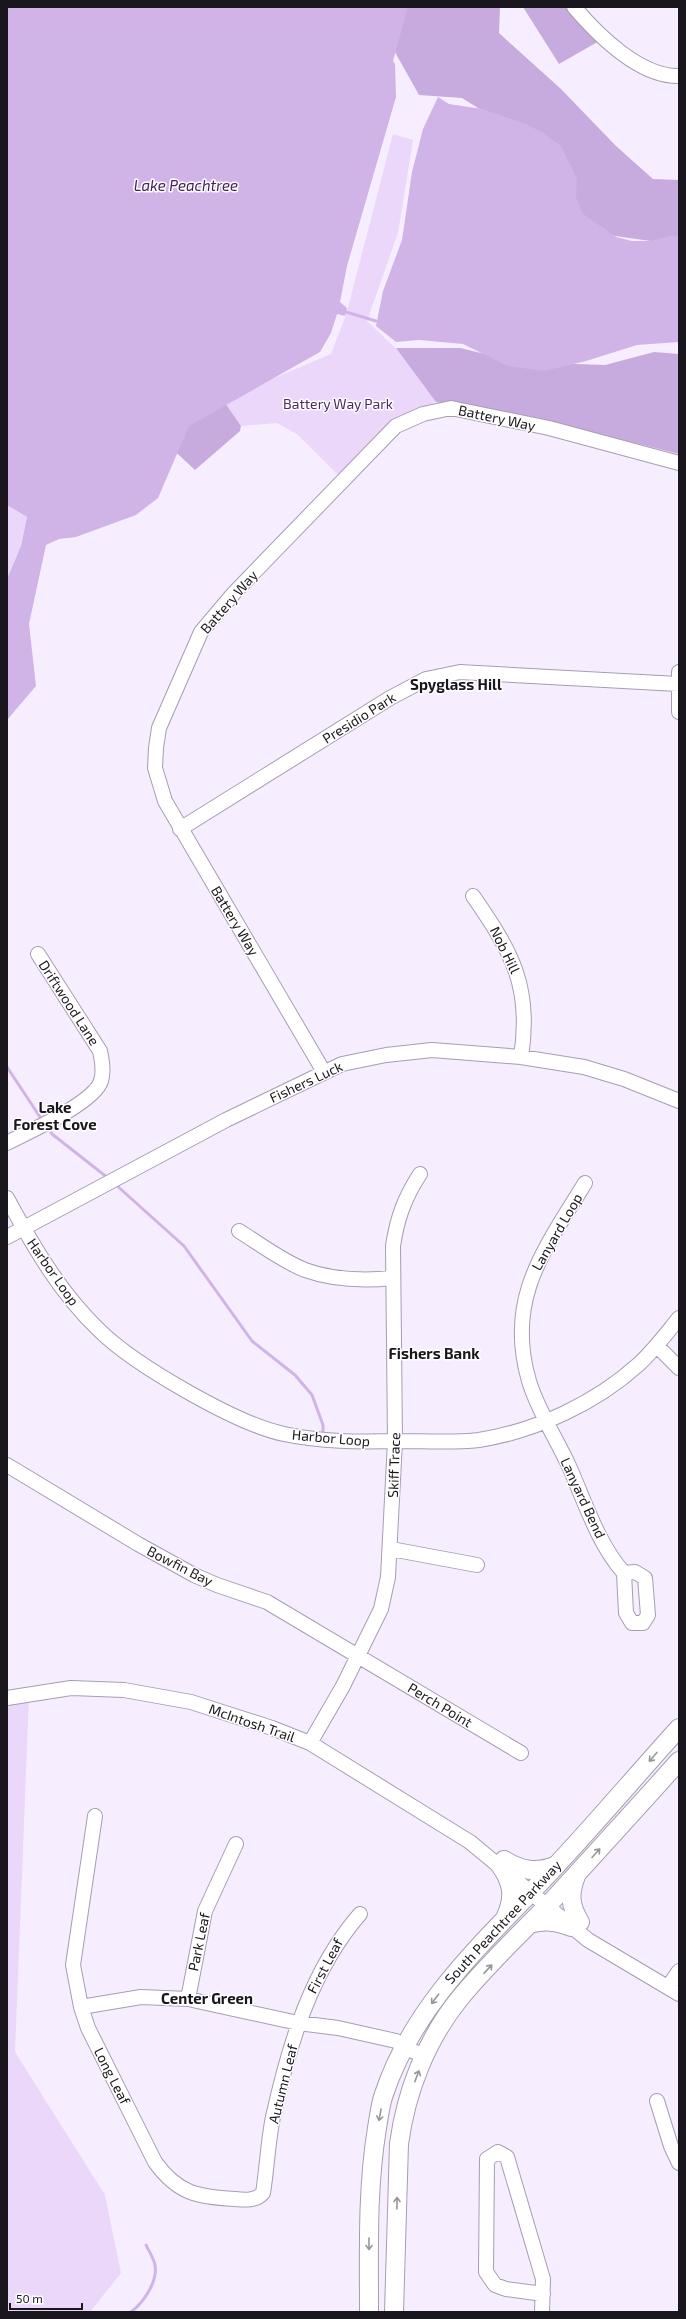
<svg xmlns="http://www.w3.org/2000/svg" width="686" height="2319" viewBox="0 0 686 2319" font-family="'Exo 2',sans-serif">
  <rect width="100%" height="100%" fill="#f6eefe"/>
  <path fill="#ead7fa" d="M 393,134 L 413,140 L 398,233 L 367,321 L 409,361 L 436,402 L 401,417 L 378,433 L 339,476 L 297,434 L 277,423 L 241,426 L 223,400 L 331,354 L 346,315 Z
    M 7,505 L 27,517 L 21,546 L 7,579 Z
    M 29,1696 L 15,2052 L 105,2195 L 121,2273 L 90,2312 L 7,2312 L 7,1705 Z"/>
  <path fill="#c7abde" d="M 393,7 L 500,7 L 499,33 L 561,89 L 616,146 L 653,179 L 679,180 L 679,245 L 594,233 L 542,148 L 462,98 L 419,95 L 387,38 Z
    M 523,7 L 574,7 L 601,40 L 559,64 Z
    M 396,348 L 460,348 L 518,362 L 605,365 L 654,352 L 679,354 L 679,454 L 552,422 L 436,402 Z
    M 223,400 L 241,426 L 240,431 L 195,470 L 166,443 Z"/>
  <path fill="#d0b4e8" d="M 7,7 L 408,7 L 393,61 L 395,64 L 396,97 L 347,266 L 340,302 L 347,308 L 345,316 L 337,314 L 331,333 L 320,352 L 189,426 L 158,498 L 136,515 L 76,537 L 59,539 L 46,545 L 29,624 L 36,686 L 7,720 L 7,579 L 21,546 L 27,517 L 7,505 Z
    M 438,97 L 449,104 L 482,109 L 526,124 L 543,133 L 561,146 L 577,179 L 576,197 L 582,213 L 616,237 L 632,241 L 651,241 L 671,236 L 679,236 L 679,342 L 637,345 L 586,361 L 544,371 L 508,366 L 463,344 L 419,340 L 396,342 L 376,326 L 383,291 L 402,240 L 412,172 L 423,129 Z"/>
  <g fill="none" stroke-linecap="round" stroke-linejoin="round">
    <path stroke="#d0b4e8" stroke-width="3" d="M 346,312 L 376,321
      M 7,1067 L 42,1120
      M 47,1126 L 52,1134 L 108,1178
      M 115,1184 L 184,1246 L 252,1341 L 295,1375 L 312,1395 L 323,1425 L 323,1437
      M 131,2312 C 143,2303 158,2282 155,2265 C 154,2259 149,2251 146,2245"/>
    <defs>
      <path id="minor" d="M 574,7 C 598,35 640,77 679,76
        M 679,672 L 679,712
        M 180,829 L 390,698 L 426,679 L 460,672 L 678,684
        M 473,896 C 512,952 532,987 521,1057
        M 324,1072 L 165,801 L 155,768 L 156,748 L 159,728 L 201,632 L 234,593 L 390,432 L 396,426 L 423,414 L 451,408 L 549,428 L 679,463
        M 7,1143 C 28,1132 94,1103 101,1081 C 104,1072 102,1060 100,1051 L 38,954
        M 585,1183 C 544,1250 505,1299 529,1381 C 538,1411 556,1438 569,1466 C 585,1502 598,1544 624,1573
        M 7,1198 C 33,1246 60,1293 100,1331 C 135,1365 236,1424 284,1434 C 321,1442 359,1442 397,1441 C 424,1441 452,1443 479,1440 C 536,1431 596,1403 639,1364 C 654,1350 666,1334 679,1318
        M 239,1231 C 260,1244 282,1261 305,1270 C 333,1280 364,1281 393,1278
        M 7,1237 L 226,1120 L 317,1076 L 342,1064 L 386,1055 L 432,1050 L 521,1057 L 584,1067 L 624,1079 L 679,1101
        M 657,1346 L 679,1368
        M 7,1465 L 138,1544 L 194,1575 L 217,1585 L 267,1602 L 521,1753
        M 391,1549 L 477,1565
        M 635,1572 L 645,1578 L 648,1615 L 643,1623 L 632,1623 L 626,1613 L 624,1573 Z
        M 7,1698 L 71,1688 L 124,1690 L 191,1702 L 272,1728 L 310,1743 L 470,1842 L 588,1940 L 679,1994
        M 310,1743 L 343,1686 L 381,1609 L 388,1577 L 395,1441 L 393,1246 C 397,1218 405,1197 420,1174
        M 95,1816 L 73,1965 L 81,2007 L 88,2028 L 155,2162 C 178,2194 198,2197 235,2199 C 245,2200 256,2201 263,2193 C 267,2168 268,2141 273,2117 C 289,2045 311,1970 360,1914
        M 668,1987 L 679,1971
        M 188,1999 L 205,1911 L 236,1844
        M 81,2007 L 141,1997 L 188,1999 L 298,2023 L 338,2028 L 396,2041 L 403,2047 L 425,2056
        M 657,2101 L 671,2146 L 679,2163
        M 542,2312 L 543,2279 L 507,2157 L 498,2152 L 487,2159 L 486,2272 L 495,2285 L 506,2289 L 543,2294"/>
      <path id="major" d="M 504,1860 C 522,1871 536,1873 555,1866
        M 500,1865 C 512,1882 515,1896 506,1916
        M 576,1876 C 569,1894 570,1906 580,1922
        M 529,1924 C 545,1920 556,1921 571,1927
        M 369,2312 C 369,2250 367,2189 377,2128 C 379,2117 380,2105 384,2094 C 412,2010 475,1950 535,1888 C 585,1836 631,1781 679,1728
        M 394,2312 L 399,2144 C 406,2092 426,2040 460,1998 C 487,1965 521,1933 551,1902 C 594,1855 637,1808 679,1761"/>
    </defs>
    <use href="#minor" stroke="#a79daf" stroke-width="16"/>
    <use href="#major" stroke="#a79daf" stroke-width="20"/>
    <use href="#minor" stroke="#fff" stroke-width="14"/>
    <use href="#major" stroke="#fff" stroke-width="18"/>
  </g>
  <defs><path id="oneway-shaft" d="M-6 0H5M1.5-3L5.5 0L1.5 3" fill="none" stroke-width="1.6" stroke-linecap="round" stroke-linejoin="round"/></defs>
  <g stroke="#989699">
    <use href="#oneway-shaft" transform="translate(653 1757) rotate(131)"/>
    <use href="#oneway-shaft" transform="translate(596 1853) rotate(-48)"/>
    <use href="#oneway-shaft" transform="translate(488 1969) rotate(-47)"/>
    <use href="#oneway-shaft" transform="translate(435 1999) rotate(127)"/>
    <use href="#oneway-shaft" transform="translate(417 2076) rotate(-69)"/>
    <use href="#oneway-shaft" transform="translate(380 2115) rotate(100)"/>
    <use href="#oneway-shaft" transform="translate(397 2203) rotate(-89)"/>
    <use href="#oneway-shaft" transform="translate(369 2244) rotate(90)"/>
  </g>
  <g text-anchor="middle" stroke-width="3" stroke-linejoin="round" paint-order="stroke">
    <g font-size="14" fill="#4e2a68" stroke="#fff">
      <text x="338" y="409">Battery Way Park</text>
    </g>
    <g font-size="14" fill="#1a161d" stroke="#fff">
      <text transform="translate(497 418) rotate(12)" y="5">Battery Way</text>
      <text transform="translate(229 602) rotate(-49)" y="5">Battery Way</text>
      <text transform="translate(359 718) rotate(-32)" y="5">Presidio Park</text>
      <text transform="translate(235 921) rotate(59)" y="5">Battery Way</text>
      <text transform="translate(505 950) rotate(64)" y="5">Nob Hill</text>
      <text transform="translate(69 1003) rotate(57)" y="5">Driftwood Lane</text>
      <text transform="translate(306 1082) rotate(-25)" y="5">Fishers Luck</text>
      <text transform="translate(557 1232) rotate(-60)" y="5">Lanyard Loop</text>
      <text transform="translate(53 1272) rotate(55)" y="5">Harbor Loop</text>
      <text transform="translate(331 1438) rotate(5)" y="5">Harbor Loop</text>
      <text transform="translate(394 1465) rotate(-88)" y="5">Skiff Trace</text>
      <text transform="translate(583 1498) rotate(65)" y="5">Lanyard Bend</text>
      <text transform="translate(180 1566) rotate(27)" y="5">Bowfin Bay</text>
      <text transform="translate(440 1705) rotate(31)" y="5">Perch Point</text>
      <text transform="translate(252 1723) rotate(19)" y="5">McIntosh Trail</text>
      <text transform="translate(503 1922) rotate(-47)" y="5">South Peachtree Parkway</text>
      <text transform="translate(199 1942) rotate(-78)" y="5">Park Leaf</text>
      <text transform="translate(325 1966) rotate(-62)" y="5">First Leaf</text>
      <text transform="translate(112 2076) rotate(63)" y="5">Long Leaf</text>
      <text transform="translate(283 2084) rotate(-76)" y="5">Autumn Leaf</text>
    </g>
    <g font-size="15" font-style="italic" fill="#44205d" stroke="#fff">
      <text x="186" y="191">Lake Peachtree</text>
    </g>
    <g font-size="15" font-weight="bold" fill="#1a161d" stroke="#fff">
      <text x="456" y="690">Spyglass Hill</text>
      <text x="55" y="1113">Lake<tspan x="55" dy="17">Forest Cove</tspan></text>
      <text x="434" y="1359">Fishers Bank</text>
      <text x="207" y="2004">Center Green</text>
    </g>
  </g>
  <rect width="686" height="2319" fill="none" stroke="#1a161d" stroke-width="16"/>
  <path d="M10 2303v6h72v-6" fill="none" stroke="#1a161d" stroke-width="2"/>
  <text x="16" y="2303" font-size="12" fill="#1a161d" stroke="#ffffff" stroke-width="3" paint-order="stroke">50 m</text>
</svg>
